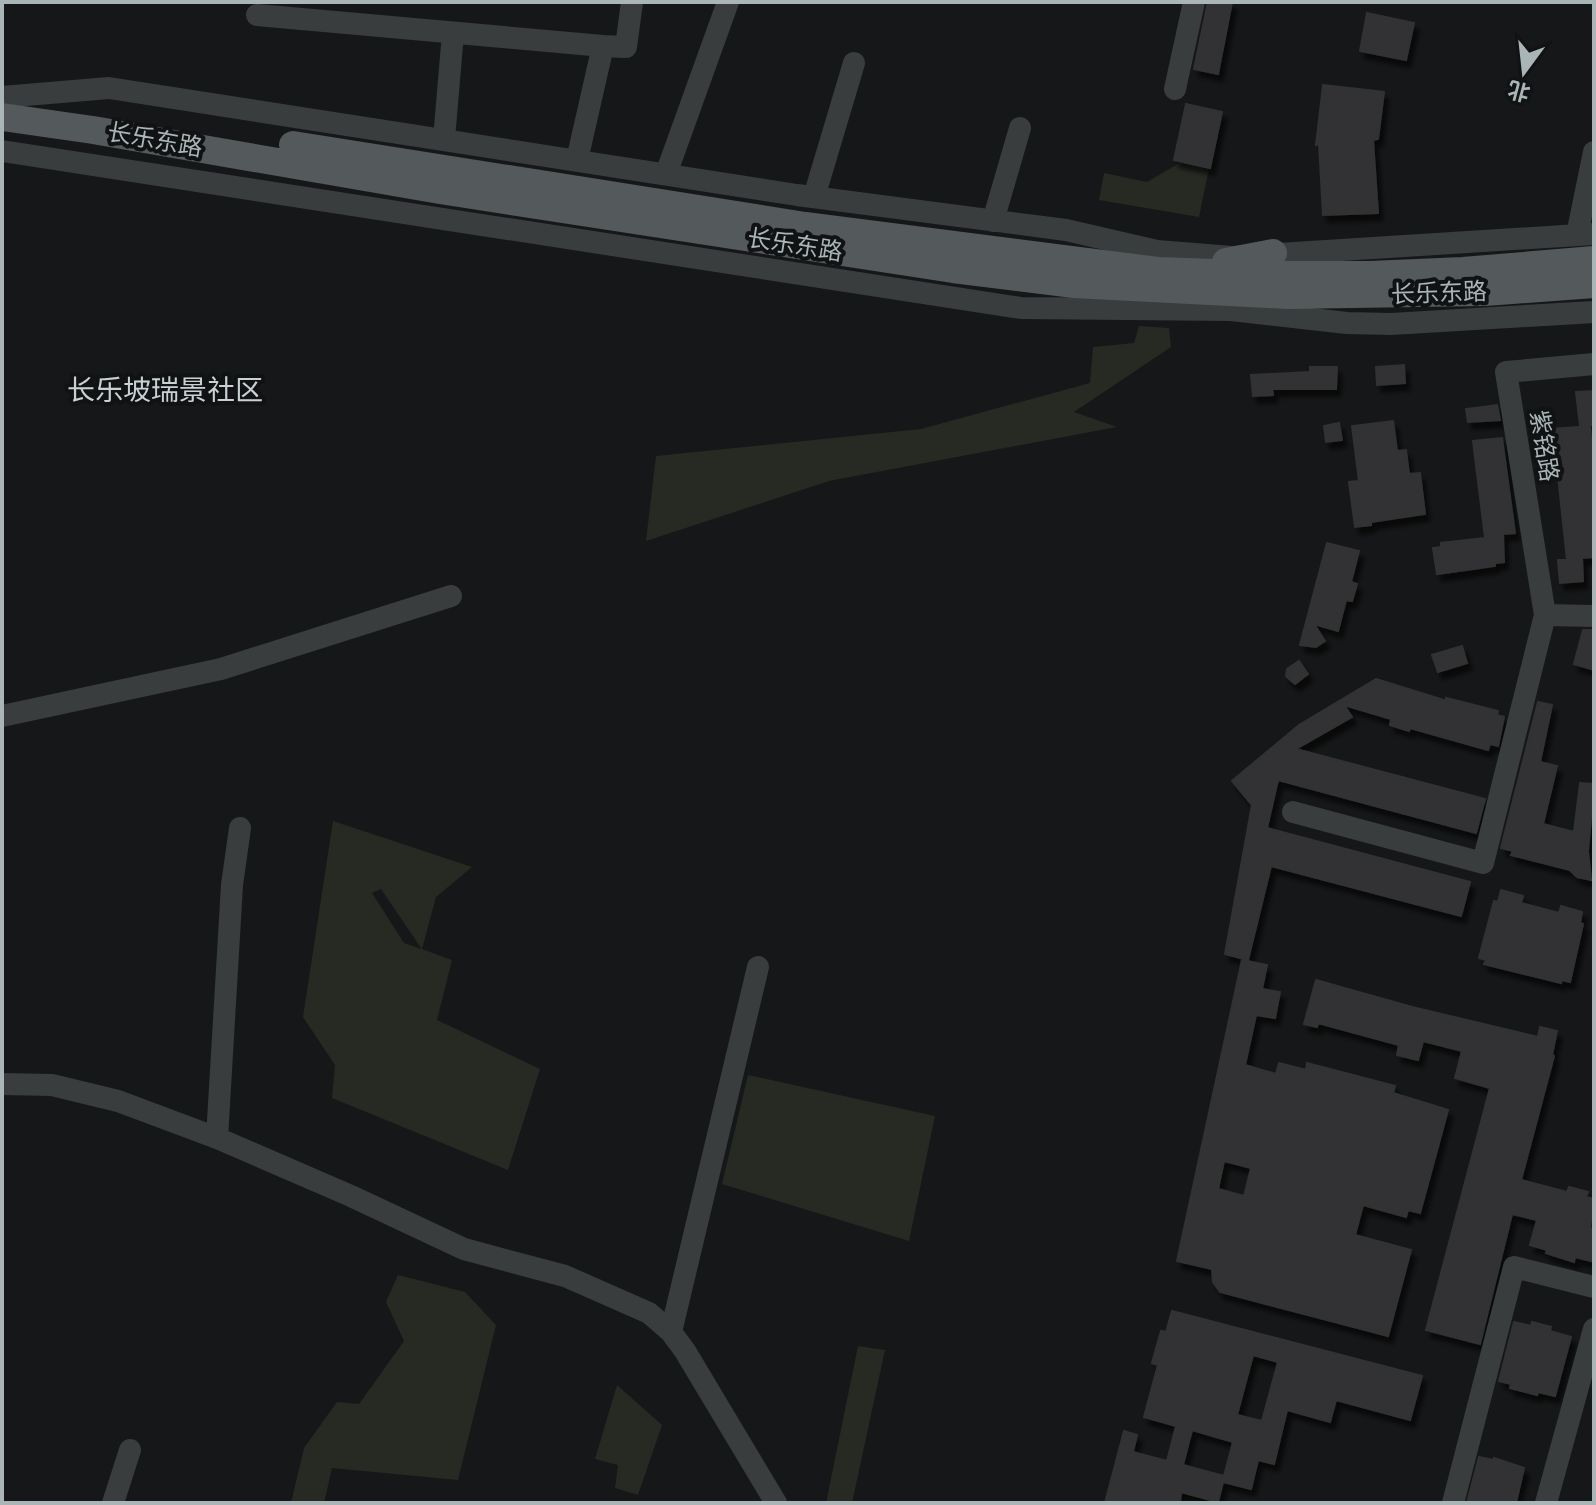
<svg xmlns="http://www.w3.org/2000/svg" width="1596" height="1505" viewBox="0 0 1596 1505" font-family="'Public Sans','Noto Sans SC',sans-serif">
  <defs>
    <filter id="shadow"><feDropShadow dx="4.5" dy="7" stdDeviation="2" flood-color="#0009"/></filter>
  </defs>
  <rect width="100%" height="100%" fill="#161718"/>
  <path fill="#262a23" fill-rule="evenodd" d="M 1183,161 L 1209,168 L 1199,217 L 1099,200 L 1104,173 L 1147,182 Z
    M 1139,326 L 1169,328 L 1171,347 L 1074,412 L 1117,427 L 829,481 L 646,541 L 656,456 L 921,429 L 1090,383 L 1093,347 L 1134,343 Z
    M 333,821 L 472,867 L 436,897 L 422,949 L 452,960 L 437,1020 L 540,1069 L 508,1170 L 332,1098 L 335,1065 L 303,1017 ZM 381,889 L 421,948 L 421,949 L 404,943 L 372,893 Z
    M 748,1075 L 935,1116 L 909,1241 L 722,1184 Z
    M 398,1275 L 465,1292 L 496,1325 L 458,1480 L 332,1468 L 324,1503 L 291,1503 L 304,1448 L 337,1402 L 359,1404 L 404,1341 L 386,1302 Z
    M 858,1346 L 885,1350 L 852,1503 L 826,1503 Z
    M 617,1385 L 662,1425 L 638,1495 L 615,1488 L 618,1465 L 595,1459 Z"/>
  <path fill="#313334" stroke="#303233" stroke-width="2" fill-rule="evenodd" filter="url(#shadow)" d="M 1208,2 L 1232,2 L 1218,74 L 1194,69 Z
    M 1367,13 L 1414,23 L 1406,60 L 1360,51 Z
    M 1323,85 L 1384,92 L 1378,139 L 1373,140 L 1378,213 L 1323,215 L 1319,144 L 1316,145 Z
    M 1186,104 L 1222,112 L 1210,168 L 1174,160 Z
    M 1404,365 L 1405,383 L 1377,385 L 1376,367 Z
    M 1310,367 L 1337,367 L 1336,389 L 1272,389 L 1273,395 L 1253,396 L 1251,375 L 1310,372 Z
    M 1594,391 L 1594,425 L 1580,426 L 1576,392 Z
    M 1497,405 L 1500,420 L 1468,422 L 1466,409 Z
    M 1393,421 L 1397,451 L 1406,450 L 1409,474 L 1420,473 L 1425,514 L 1371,522 L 1371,525 L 1355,527 L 1349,482 L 1359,481 L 1352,426 Z
    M 1339,423 L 1342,440 L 1326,442 L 1324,426 Z
    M 1590,426 L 1594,469 L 1594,557 L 1582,558 L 1583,581 L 1560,583 L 1558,560 L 1567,560 L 1553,429 Z
    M 1502,438 L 1515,533 L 1503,534 L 1504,562 L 1495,563 L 1495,566 L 1437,574 L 1433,548 L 1441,547 L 1441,543 L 1485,538 L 1473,441 Z
    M 1327,543 L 1359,551 L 1351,582 L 1357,584 L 1352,601 L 1346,600 L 1338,631 L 1314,624 L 1325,641 L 1316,647 L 1300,645 Z
    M 1583,630 L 1594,630 L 1594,670 L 1574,664 Z
    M 1462,646 L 1467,663 L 1438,672 L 1432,655 Z
    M 1299,661 L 1308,674 L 1295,684 L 1286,676 L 1287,669 Z
    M 1376,679 L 1447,701 L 1446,698 L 1498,711 L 1497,715 L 1504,717 L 1498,746 L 1490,744 L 1488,750 L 1410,728 L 1409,731 L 1390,725 L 1391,719 L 1344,705 L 1352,717 L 1296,749 L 1485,799 L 1476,833 L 1278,780 L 1267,828 L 1470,882 L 1461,916 L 1271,866 L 1248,960 L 1225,954 L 1252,805 L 1232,781 L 1299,725 Z
    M 1538,702 L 1552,705 L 1540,762 L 1557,766 L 1543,824 L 1574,832 L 1580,783 L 1594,784 L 1588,851 L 1591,880 L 1577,877 L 1570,870 L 1511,855 L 1513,851 L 1501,848 Z
    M 1501,890 L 1523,896 L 1521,903 L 1559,913 L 1561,906 L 1582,912 L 1580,923 L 1583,924 L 1570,982 L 1562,980 L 1561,983 L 1484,964 L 1486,960 L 1479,958 L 1494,901 L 1498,902 Z
    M 1242,960 L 1267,965 L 1262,989 L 1280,992 L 1275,1018 L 1256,1015 L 1245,1065 L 1276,1074 L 1279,1063 L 1306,1070 L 1307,1063 L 1395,1086 L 1393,1093 L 1448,1110 L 1420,1213 L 1408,1210 L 1406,1217 L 1363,1205 L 1355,1235 L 1411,1250 L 1388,1336 L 1220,1292 L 1213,1282 L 1212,1269 L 1177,1261 ZM 1224,1161 L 1251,1168 L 1244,1196 L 1218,1189 Z
    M 1316,980 L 1412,1007 L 1538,1037 L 1540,1027 L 1557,1031 L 1552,1055 L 1554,1056 L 1521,1180 L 1567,1192 L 1569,1187 L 1588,1192 L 1586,1197 L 1594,1199 L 1590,1228 L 1594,1229 L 1594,1251 L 1591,1261 L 1575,1257 L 1574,1262 L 1546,1253 L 1547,1250 L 1530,1245 L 1537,1220 L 1512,1214 L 1480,1344 L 1426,1330 L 1490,1088 L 1455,1078 L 1462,1051 L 1423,1041 L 1418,1060 L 1397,1055 L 1399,1045 L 1318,1023 L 1317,1027 L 1304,1024 Z
    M 1172,1311 L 1422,1376 L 1410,1420 L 1336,1400 L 1330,1422 L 1287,1410 L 1274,1464 L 1258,1460 L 1251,1489 L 1223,1482 L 1218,1502 L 1181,1492 L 1180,1503 L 1105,1503 L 1124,1431 L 1137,1435 L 1133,1452 L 1167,1461 L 1176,1426 L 1144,1417 L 1158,1365 L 1152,1363 L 1161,1331 L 1166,1332 ZM 1253,1355 L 1278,1362 L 1262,1421 L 1237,1415 ZM 1192,1430 L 1233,1442 L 1224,1476 L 1183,1465 Z
    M 1514,1322 L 1531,1326 L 1532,1322 L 1551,1327 L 1550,1331 L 1571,1337 L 1555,1396 L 1538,1392 L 1537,1395 L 1510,1388 L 1511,1384 L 1499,1381 Z
    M 1479,1457 L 1493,1460 L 1494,1458 L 1524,1468 L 1516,1503 L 1467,1503 Z"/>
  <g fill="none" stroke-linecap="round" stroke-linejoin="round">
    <path stroke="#393d3e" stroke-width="22" d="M 257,15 L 603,46
      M 1175,89 L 1194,2
      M 2,97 L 109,88 L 797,195 L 1066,230 L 1157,251 L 1232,257 L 1594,234
      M 444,139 L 453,33
      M 2,151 L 1021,308 L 1231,310 L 1347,323 L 1391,324 L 1594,312
      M 577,160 L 603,46 L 626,47 L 632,2
      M 666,174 L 728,2
      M 814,197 L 854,63
      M 993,221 L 1020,128
      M 1577,235 L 1594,152
      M 1545,615 L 1594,616
      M 2,716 L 221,669 L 451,596
      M 1293,812 L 1483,863 L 1545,615 L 1506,372 L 1594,364
      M 2,1084 L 52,1085 L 118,1101 L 217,1138 L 351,1196 L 464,1249 L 565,1276 L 649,1313 L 671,1332 L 685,1351 L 776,1503
      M 217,1138 L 232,885 L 240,828
      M 671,1332 L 758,967
      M 113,1503 L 130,1450
      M 1453,1503 L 1514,1267 L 1594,1287
      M 1546,1503 L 1594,1329"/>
    <path stroke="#54595b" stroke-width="28" d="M 2,117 L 93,130 L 440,190 L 953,269 L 1074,284 L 1288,295 L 1485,292 L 1594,284
      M 293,145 L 805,226 L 1158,271 L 1275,275 L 1370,275 L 1463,271 L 1594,260
      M 1226,262 L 1273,253"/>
  </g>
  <g text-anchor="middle" stroke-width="8" stroke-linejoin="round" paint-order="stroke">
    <g font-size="24" fill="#a9b5b6" stroke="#111213">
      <text transform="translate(155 140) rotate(10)" y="8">长乐东路</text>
      <text transform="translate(795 245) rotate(9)" y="8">长乐东路</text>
      <text transform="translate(1439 293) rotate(-2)" y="8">长乐东路</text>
      <text transform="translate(1544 446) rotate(81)" y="8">紫铭路</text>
    </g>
    <g font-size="28" fill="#cad1d3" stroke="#111213">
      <text x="165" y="400">长乐坡瑞景社区</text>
    </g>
  </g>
  <rect width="1596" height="1505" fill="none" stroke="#a9b5b6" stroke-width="8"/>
  <g transform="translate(1524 72) rotate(195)" stroke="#111213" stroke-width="6" paint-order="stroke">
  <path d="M0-6L14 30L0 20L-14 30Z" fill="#a9b5b6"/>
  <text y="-12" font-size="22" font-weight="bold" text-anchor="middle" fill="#a9b5b6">北</text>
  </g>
</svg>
